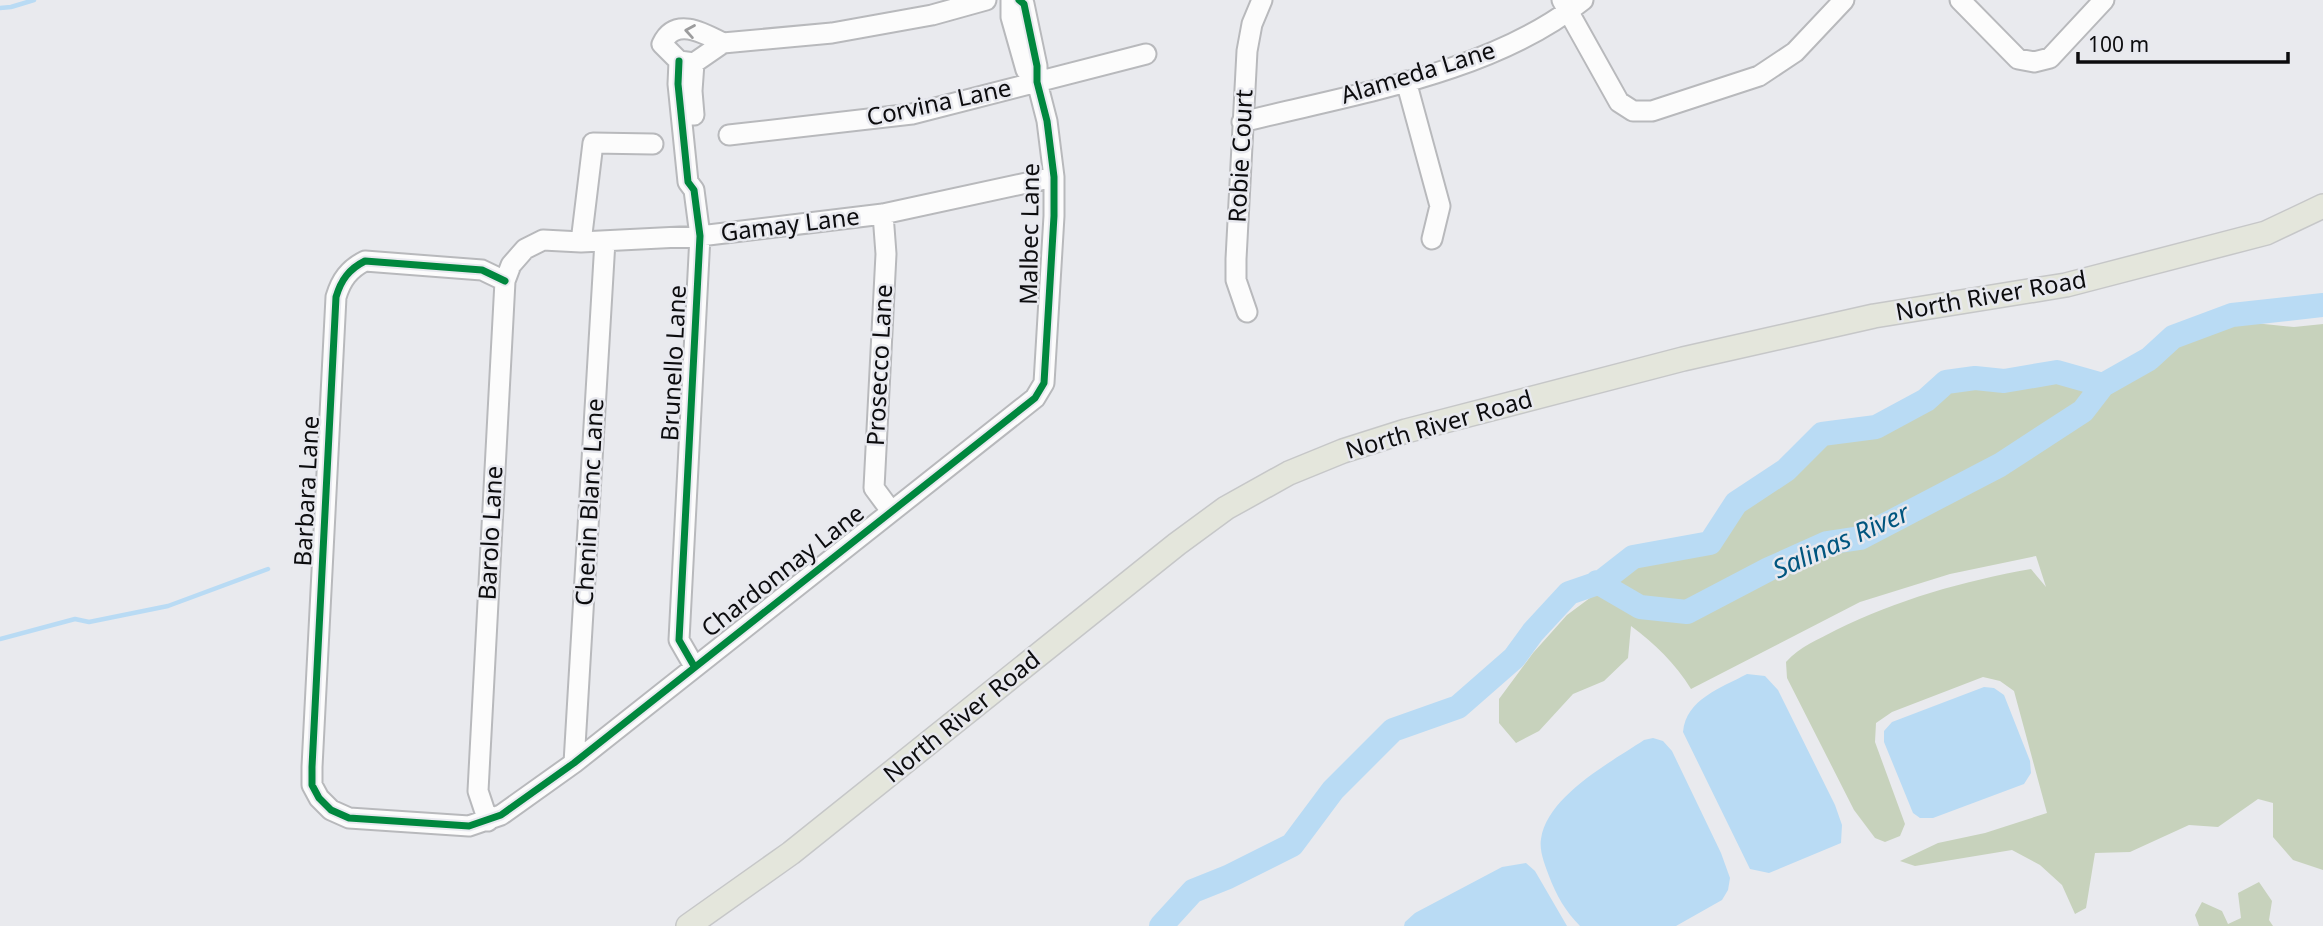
<svg xmlns="http://www.w3.org/2000/svg" width="2323" height="926" viewBox="0 0 2323 926" font-family="'Noto Sans',sans-serif">
  <rect width="100%" height="100%" fill="#e9eaee"/>
  <path fill="#c7d2bc" d="M 2235,321 L 2294,327 L 2323,324 L 2323,870 L 2293,860 L 2273,837 L 2273,803 L 2258,799 L 2218,827 L 2189,825 L 2130,852 L 2095,853 L 2086,908 L 2075,914 L 2062,885 L 2040,865 L 2012,850 L 1915,866 L 1900,861 L 1938,843 L 1985,833 L 2047,813 L 2014,691 L 2000,681 L 1983,677 L 1892,712 L 1876,723 L 1875,742 L 1905,824 L 1900,836 L 1885,842 L 1875,838 L 1854,810 L 1787,678 L 1786,662 C 1800,646 1818,640 1836,630 C 1897,600 1963,581 2031,569 L 2046,587 L 2036,556 L 1950,574 L 1860,602 L 1691,689 C 1675,663 1655,644 1631,626 L 1628,658 L 1604,681 L 1573,694 L 1539,731 L 1516,743 L 1499,723 L 1499,699 L 1533,653 L 1567,615 L 1637,563 L 1716,546 L 1742,509 L 1796,472 L 1829,440 L 1888,427 L 1929,405 L 1946,391 L 1970,384 L 2009,387 L 2039,381 L 2071,382 L 2101,393 L 2131,378 L 2161,358 L 2180,342 Z
    M 2259,882 L 2272,901 L 2269,920 L 2273,926 L 2199,926 L 2195,915 L 2202,902 L 2222,911 L 2228,924 L 2241,918 L 2238,893 Z"/>
  <path fill="#b9dbf4" d="M 1747,674 L 1765,676 L 1778,690 L 1835,805 L 1842,825 L 1841,843 L 1769,873 L 1750,869 L 1683,732 C 1686,699 1721,688 1747,674 Z
    M 1984,687 L 1994,688 L 2004,695 L 2030,761 L 2031,773 L 2024,784 L 1933,818 L 1920,818 L 1913,813 L 1884,742 L 1884,731 L 1892,722 Z
    M 1653,738 L 1663,741 L 1672,751 L 1721,853 L 1730,878 L 1728,890 L 1722,900 L 1676,926 L 1580,926 C 1566,912 1556,895 1549,876 C 1545,865 1539,851 1541,839 C 1547,796 1611,762 1644,740 Z
    M 1526,863 L 1535,871 L 1567,926 L 1404,926 L 1405,922 L 1415,913 L 1502,867 Z"/>
  <g fill="none" stroke-linecap="round" stroke-linejoin="round">
    <path stroke="#b9dbf4" stroke-width="4.5" d="M 0,8 L 11,7 L 34,0
      M 0,639 L 75,619 L 89,622 L 168,606 L 268,569"/>
    <path stroke="#b9dbf4" stroke-width="24" d="M 1597,582 L 1640,607 L 1687,612 L 1769,569 L 1827,543 L 1860,538 L 2000,465 L 2083,411 L 2103,385
      M 1161,926 L 1193,891 L 1228,877 L 1292,845 L 1333,790 L 1393,730 L 1458,707 L 1514,658 L 1533,632 L 1569,593 L 1601,582 L 1633,557 L 1710,543 L 1736,503 L 1786,470 L 1822,434 L 1876,427 L 1926,400 L 1946,382 L 1975,378 L 2004,381 L 2057,372 L 2103,385 L 2149,359 L 2173,337 L 2232,315 L 2323,305"/>
    <defs>
      <path id="minor" d="M 1011,0 L 1011,17 L 1026,70
        M 1562,0 L 1619,102 L 1633,111 L 1652,111 L 1759,76 L 1795,52 L 1844,0
        M 1960,0 L 2018,59 L 2034,62 L 2050,58 L 2104,0
        M 723,43 C 702,32 675,17 662,44 L 679,61 L 694,63 L 723,43 L 832,33 L 932,15 L 986,0
        M 679,61 L 678,84 L 688,182 L 694,190 L 700,236 L 679,640 L 694,666
        M 694,63 L 692,91 L 694,115
        M 1406,81 L 1440,206 L 1432,239
        M 1242,122 C 1353,94 1493,73 1583,0
        M 729,135 L 912,114 L 1146,54
        M 883,214 L 886,254 L 874,488 L 891,511
        M 581,242 L 593,143 L 653,144
        M 505,281 L 482,270 L 365,261 C 349,269 341,280 336,297 L 312,767 L 312,785 L 319,798 L 331,810 L 349,818 L 469,826 L 501,815 L 574,763 L 1035,398 L 1044,383 L 1054,216 L 1054,177 L 1047,121 L 1037,82 L 1037,66 L 1024,4 L 1019,0
        M 1247,312 L 1236,280 L 1236,259 L 1247,51 L 1252,24 L 1262,0
        M 574,763 L 605,241
        M 488,821 L 478,791 L 505,281 L 511,265 L 525,249 L 543,240 L 581,242 L 700,236 L 883,214 L 1054,177"/>
      <path id="major" d="M 688,926 L 791,853 L 1177,544 L 1226,508 L 1289,473 L 1343,451 L 1406,431 L 1683,359 L 1874,316 L 2066,285 L 2266,233 L 2323,206"/>
    </defs>
    <use href="#minor" stroke="#b8b9bc" stroke-width="23"/>
    <use href="#major" stroke="#c6c7c8" stroke-width="26"/>
    <use href="#minor" stroke="#fcfcfc" stroke-width="19"/>
    <use href="#major" stroke="#e4e6dc" stroke-width="23"/>
    <defs>
      <path id="cycleway" d="M 679,61 L 678,84 L 688,182 L 694,190 L 700,236 L 679,640 L 694,666
        M 505,281 L 482,270 L 365,261 C 349,269 341,280 336,297 L 312,767 L 312,785 L 319,798 L 331,810 L 349,818 L 469,826 L 501,815 L 574,763 L 1035,398 L 1044,383 L 1054,216 L 1054,177 L 1047,121 L 1037,82 L 1037,66 L 1024,4 L 1019,0"/>
    </defs>
    <use href="#cycleway" stroke="#e8e9ef" stroke-width="11"/>
    <use href="#cycleway" stroke="#00873e" stroke-width="7"/>
  </g>
  <defs><path id="oneway-chevron" d="M-2-3.5L2.5 0L-2 3.5" fill="none" stroke-width="1.6" stroke-linecap="round" stroke-linejoin="round" transform="scale(1.75)"/></defs>
  <use stroke="#9c9c9d" href="#oneway-chevron" transform="translate(690 31) rotate(-170)"/>
  <g text-anchor="middle" stroke-width="5" stroke-linejoin="round" paint-order="stroke">
    <g font-size="24" fill="#0c0c0e" stroke="#e8e9ef">
      <text transform="translate(1418 73) rotate(-17)" y="8">Alameda Lane</text>
      <text transform="translate(939 103) rotate(-12)" y="8">Corvina Lane</text>
      <text transform="translate(1241 156) rotate(-87)" y="8">Robie Court</text>
      <text transform="translate(790 225) rotate(-7)" y="8">Gamay Lane</text>
      <text transform="translate(1030 234) rotate(-89)" y="8">Malbec Lane</text>
      <text transform="translate(1991 296) rotate(-10)" y="8">North River Road</text>
      <text transform="translate(674 363) rotate(-87)" y="8">Brunello Lane</text>
      <text transform="translate(880 365) rotate(-87)" y="8">Prosecco Lane</text>
      <text transform="translate(1439 425) rotate(-16)" y="8">North River Road</text>
      <text transform="translate(307 491) rotate(-87)" y="8">Barbara Lane</text>
      <text transform="translate(590 502) rotate(-87)" y="8">Chenin Blanc Lane</text>
      <text transform="translate(491 533) rotate(-87)" y="8">Barolo Lane</text>
      <text transform="translate(783 571) rotate(-38)" y="8">Chardonnay Lane</text>
      <text transform="translate(962 717) rotate(-39)" y="8">North River Road</text>
    </g>
    <g font-size="26" font-style="italic" fill="#00557f" stroke="#e8e9ef">
      <text transform="translate(1841 541) rotate(-24)" y="9">Salinas River</text>
    </g>
  </g>
  <path d="M2078 52v10h210v-10" fill="none" stroke="#0c0c0e" stroke-width="3.5"/>
  <text x="2088" y="52" font-size="21" fill="#0c0c0e" stroke="#e8e9ef" stroke-width="5" paint-order="stroke">100 m</text>
</svg>
